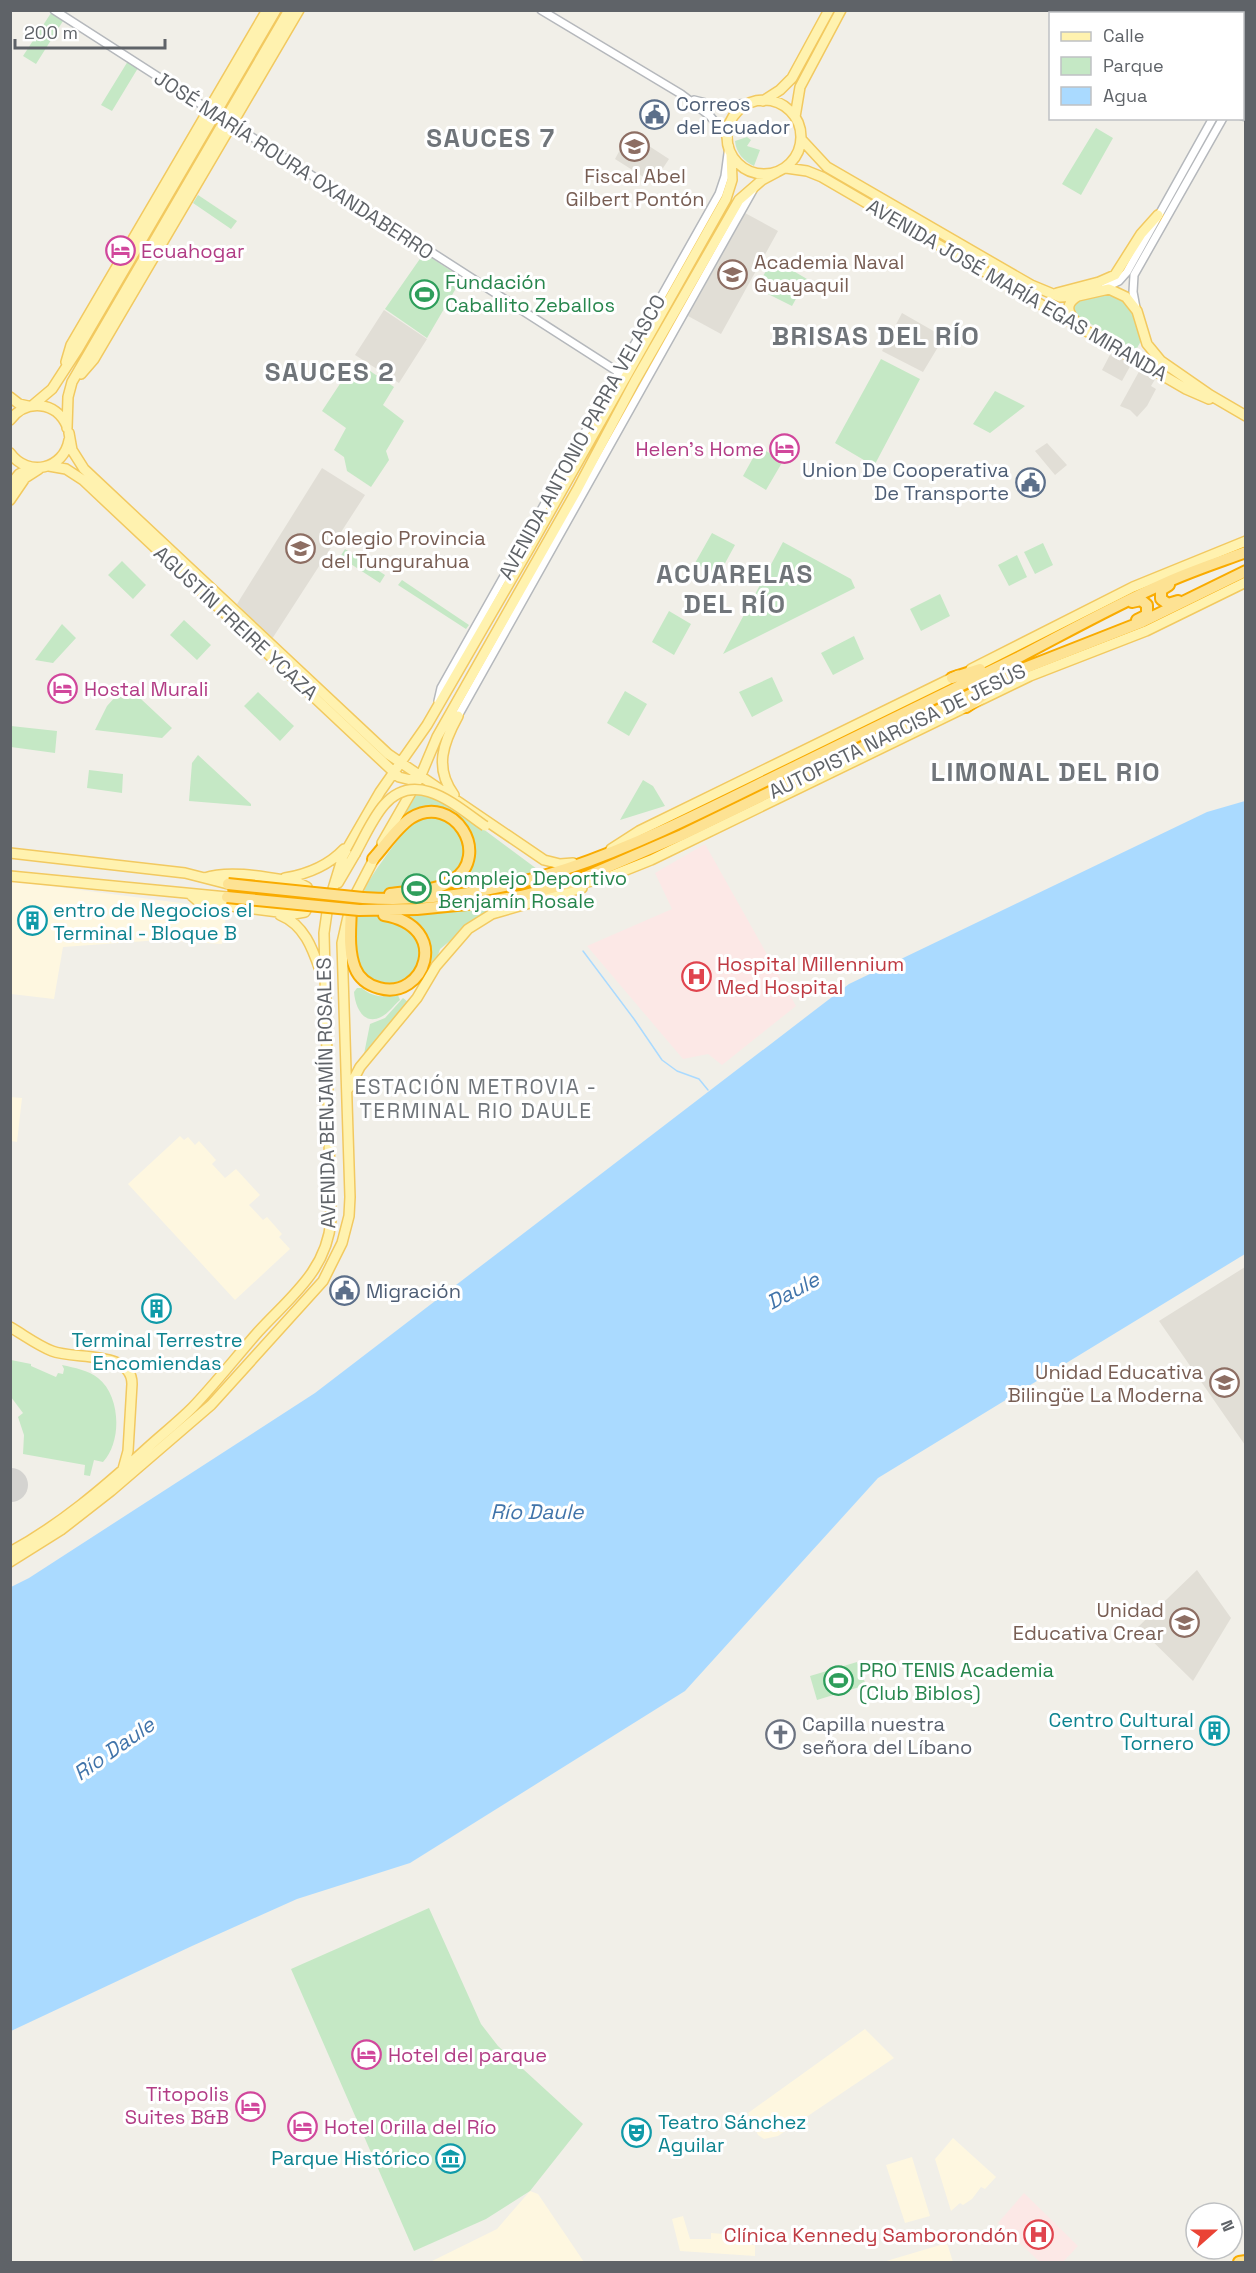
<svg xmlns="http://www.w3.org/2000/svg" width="1256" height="2273" viewBox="0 0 1256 2273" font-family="'Space Grotesk',sans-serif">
  <rect width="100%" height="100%" fill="#f1efe8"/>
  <path fill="#fef7e0" d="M 11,881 L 227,909 L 222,944 L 160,940 L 63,947 L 54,999 L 11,994 Z
    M 10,1097 L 22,1098 L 17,1142 L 11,1141 Z
    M 180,1136 L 184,1140 L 188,1137 L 195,1145 L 199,1141 L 216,1160 L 212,1164 L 225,1178 L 236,1169 L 260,1195 L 249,1205 L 263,1220 L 267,1217 L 282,1234 L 279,1237 L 290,1249 L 235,1300 L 128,1184 Z
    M 865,2029 L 894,2058 L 778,2136 L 764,2139 L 758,2135 L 748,2113 Z
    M 953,2138 L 996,2177 L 985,2189 L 981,2187 L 972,2199 L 963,2205 L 960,2203 L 951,2211 L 935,2159 Z
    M 912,2157 L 930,2216 L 905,2223 L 886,2165 Z
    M 530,2191 L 538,2194 L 584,2262 L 430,2262 L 497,2229 Z
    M 683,2216 L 690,2239 L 711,2239 L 711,2233 L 747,2236 L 747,2240 L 750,2240 L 751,2245 L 755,2245 L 755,2256 L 680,2251 L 672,2219 Z
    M 947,2243 L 953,2262 L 883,2262 Z"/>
  <path fill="#e1ded6" d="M 629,133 L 669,159 L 653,183 L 615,159 Z
    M 745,213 L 778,231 L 721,334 L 688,316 Z
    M 384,310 L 427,339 L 399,383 L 355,355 Z
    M 902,313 L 944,337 L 923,372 L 882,351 Z
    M 1113,349 L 1133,361 L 1122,381 L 1102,370 Z
    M 1142,366 L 1157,376 L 1151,386 L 1156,389 L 1147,406 L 1137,417 L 1130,410 L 1120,406 Z
    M 1047,443 L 1067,465 L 1055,475 L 1035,451 Z
    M 322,468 L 365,495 L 272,639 L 237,604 Z
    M 1245,1267 L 1245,1445 L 1159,1321 Z
    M 1197,1570 L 1231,1618 L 1193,1681 L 1138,1627 Z"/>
  <path fill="#fce8e6" d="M 705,844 L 796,1006 L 722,1065 L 708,1054 L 683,1059 L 587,946 L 672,909 L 655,873 Z
    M 1024,2193 L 1078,2246 L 1063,2262 L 1040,2262 L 998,2223 Z"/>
  <path fill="#c5e8c5" d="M 51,13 L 63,21 L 36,64 L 23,56 Z
    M 128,61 L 138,68 L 112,111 L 101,105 Z
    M 1096,128 L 1113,138 L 1081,195 L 1062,184 Z
    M 747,137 L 751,140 L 747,146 L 760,150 L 754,166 C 744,161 736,153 735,141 Z
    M 198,195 L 237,221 L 231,229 L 193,203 Z
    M 424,253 L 462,278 L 427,338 L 385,309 Z
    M 773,259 L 807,279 L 792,306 L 756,288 Z
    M 1107,293 C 1132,299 1135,320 1141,341 L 1137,348 L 1131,348 L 1074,314 L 1072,305 L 1078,300 Z
    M 881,359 L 920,379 L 874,466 L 835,443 Z
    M 355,361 L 394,387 L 383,405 L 404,421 L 386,451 L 389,460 L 371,487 L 347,471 L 344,457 L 334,450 L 346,428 L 322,411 Z
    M 995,391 L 1025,406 L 990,433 L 973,424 Z
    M 759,447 L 783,461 L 766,490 L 743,476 Z
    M 712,533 L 735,545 L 718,576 L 695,563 Z
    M 783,542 L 851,579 L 855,588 L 723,654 Z
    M 1043,543 L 1053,565 L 1035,574 L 1024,552 Z
    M 345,549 L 385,575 L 380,583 L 340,557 Z
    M 1017,555 L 1027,577 L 1009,586 L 998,565 Z
    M 122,561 L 146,585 L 133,599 L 108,575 Z
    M 402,580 L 469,625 L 466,629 L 398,585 Z
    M 940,594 L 950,616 L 921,631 L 910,609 Z
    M 669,611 L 691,624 L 674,655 L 652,642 Z
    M 184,620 L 211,645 L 197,660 L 170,635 Z
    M 62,624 L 76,638 L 53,663 L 35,660 Z
    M 854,636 L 864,659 L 833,675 L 821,653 Z
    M 772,677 L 783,701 L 752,717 L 739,692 Z
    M 126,685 L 172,728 L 162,738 L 95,730 L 107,706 Z
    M 625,691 L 647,704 L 629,736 L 607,723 Z
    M 258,692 L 294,726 L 280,741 L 244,706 Z
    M 11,726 L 57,731 L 55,753 L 11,747 Z
    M 198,755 L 251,804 L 251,806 L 189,801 L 192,763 Z
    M 89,770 L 123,774 L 122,793 L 87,788 Z
    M 643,780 L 653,786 L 665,806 L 620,820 Z
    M 418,792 L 443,799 L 537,869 C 517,886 444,892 416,895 L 415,911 L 484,906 L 487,911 L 440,949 L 438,955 L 427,967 L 429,946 L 426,936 L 420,939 C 436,1005 323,1007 363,894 C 369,876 392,849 403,832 L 401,821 Z
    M 357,988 L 362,988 C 373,998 384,997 398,995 L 400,1000 C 394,1005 388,1014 381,1017 C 363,1026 355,1006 354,992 Z
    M 403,998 L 408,1002 L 364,1054 L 370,1024 L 385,1018 Z
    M 11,1360 L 31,1364 L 31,1366 L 56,1377 L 58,1373 L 63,1374 L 64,1369 L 62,1365 C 75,1368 88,1370 98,1378 C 121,1396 122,1442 103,1462 L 94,1460 L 90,1476 L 84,1475 L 85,1465 L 23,1454 L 24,1435 L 18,1417 L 23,1413 L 11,1397 Z
    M 857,1662 L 866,1685 L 817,1700 L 810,1676 Z
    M 429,1908 L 481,2024 L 498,2046 L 583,2124 L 530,2191 L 486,2219 L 414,2251 L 291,1969 Z"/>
  <path fill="#aadaff" d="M 1245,801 L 1245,1254 L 878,1478 L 685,1691 L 410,1863 L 297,1899 L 192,1946 L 11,2031 L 11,1587 L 29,1578 L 315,1393 L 849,984 L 1207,812 Z"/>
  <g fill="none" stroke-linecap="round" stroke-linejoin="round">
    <path stroke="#aadaff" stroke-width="1.5" d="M 583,951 L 634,1019 L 662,1060 L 677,1071 L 699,1079 L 708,1090"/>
    <path stroke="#d4d3d0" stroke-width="34" d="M 10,1485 L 11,1485"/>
    <defs>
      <path id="minor" d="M 54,10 L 626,377
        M 541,10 L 681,94 L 710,116 L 728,138
        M 1242,68 L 1246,63
        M 1242,86 L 1246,81
        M 694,100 L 718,106 L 750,103
        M 1242,107 L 1246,109
        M 1242,116 L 1246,117
        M 1104,288 L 1119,281 L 1127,272 L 1213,118
        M 1136,308 L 1133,292 L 1134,275 L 1223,118
        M 438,701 L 441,688 L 719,194 L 725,176 L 729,146
        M 458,716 L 753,190"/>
      <path id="major" d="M727 137a37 37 0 1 1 74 0a37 37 0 1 1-74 0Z
        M 763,101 L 780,90 L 792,78 L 829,10
        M 795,117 L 800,87 L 841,10
        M 801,139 L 827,167 L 1031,285 L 1060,297 L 1078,296 L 1109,289 L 1126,297 L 1137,311 L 1147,344 L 1161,361 L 1210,395 L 1246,416
        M 786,168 L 807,171 L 822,177 L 1186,389 L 1209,399
        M 1057,293 L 1099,282 L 1115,275 L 1141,234 L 1158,215
        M 1076,322 C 1067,311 1065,304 1078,296
        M 66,362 L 71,345 L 267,10
        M 81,374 L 94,359 L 299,10
        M 10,397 L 19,404 L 28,406
        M 33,405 L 52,389 L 78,349 L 276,10
        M 10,420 C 26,399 56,401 67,426
        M 67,428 L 68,397 L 72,382 L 289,10
        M 69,433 L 72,450 L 84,469 L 388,754 L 544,860 L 560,864 L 573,863
        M 10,453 C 28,478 64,469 69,440
        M 49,466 L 66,469 L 83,480 L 399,777 L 411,780 L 421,775
        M 10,485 L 19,474 L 31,468
        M 10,500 L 25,478 L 39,469
        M 971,669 L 1133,587 L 1246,541
        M 454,795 C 434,768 443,743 458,716
        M 382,843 L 421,775 L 437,737 L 577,490 L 635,381 L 739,200 L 762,180 L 777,172
        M 611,849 L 639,831 L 958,675
        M 10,853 L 185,873 L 228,884
        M 10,876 L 227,897
        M 285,878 C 308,874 328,866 344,849
        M 338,883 L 355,854
        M 574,885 L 606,878 L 651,860 L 1030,676 L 1146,631 L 1246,582
        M 191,895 L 199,902 L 294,914 L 305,912 L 311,901 L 307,887 L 297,882 C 271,878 230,869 205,878
        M 280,915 C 305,925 313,950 321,973
        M 349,1088 L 360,1067 L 417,998 L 436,966 L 468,929 L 492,914 L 582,888
        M 10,1327 C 24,1335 37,1345 52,1351 C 74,1360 132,1350 132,1384 L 128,1451 L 123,1469
        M 10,1552 C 60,1525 103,1488 145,1450 C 160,1436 177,1423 192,1408 C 215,1384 236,1357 258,1332 C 289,1298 327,1271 331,1220 L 324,933 L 328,905 L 343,856 L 380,792 L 427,725 L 530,547 L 726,199 L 732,180 L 731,154
        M 10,1562 L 61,1530 L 111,1491 L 211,1405 L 323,1281 L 342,1243 L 349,1216 L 350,1197 L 342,943 L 351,903 L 376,855"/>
      <path id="highway" d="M 1169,585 L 1161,590 L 1161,599 L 1168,604 L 1178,601
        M 1132,602 L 1141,600 L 1147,605 L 1147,615 L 1137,620
        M 952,678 L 980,669
        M 966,707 L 988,692
        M 373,859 C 385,846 396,828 411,818 C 454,792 492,855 453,880 C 436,892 409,891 390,894
        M 363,898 C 524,909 658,833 798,765 C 872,729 945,693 1019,657 C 1067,632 1115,605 1165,583 C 1191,571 1219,562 1246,552
        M 351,903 C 351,924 347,948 355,968 C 359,978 368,985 379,988 C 424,1001 453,927 384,915
        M 359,910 L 417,909 L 467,904 L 521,896 L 571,883 L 682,835 L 1025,668 L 1142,622 L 1246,571
        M 1239,2262 L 1246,2261"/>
    </defs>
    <use href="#minor" stroke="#b5b8bc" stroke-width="10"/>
    <use href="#major" stroke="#f2c960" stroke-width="12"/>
    <use href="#highway" stroke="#f9ab00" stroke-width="14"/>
    <use href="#minor" stroke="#fff" stroke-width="7"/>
    <use href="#major" stroke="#fff2af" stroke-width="9"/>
    <use href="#highway" stroke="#fde293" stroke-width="10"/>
    <defs>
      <path id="major-bridge" d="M 355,854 C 364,838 372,819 384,805 C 416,768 456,806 485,826"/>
      <path id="highway-bridge" d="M 228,884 L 363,898
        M 227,897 L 359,910"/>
    </defs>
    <use href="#major-bridge" stroke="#f2c960" stroke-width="12" stroke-linecap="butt"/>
    <use href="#highway-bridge" stroke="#f9ab00" stroke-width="14" stroke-linecap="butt"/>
    <use href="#major-bridge" stroke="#fff2af" stroke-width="9"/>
    <use href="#highway-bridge" stroke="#fde293" stroke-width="10"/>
  </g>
  <defs>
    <symbol id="civic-ring" viewBox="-11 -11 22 22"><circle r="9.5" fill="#fff" stroke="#5c6f8a" stroke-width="1.5"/><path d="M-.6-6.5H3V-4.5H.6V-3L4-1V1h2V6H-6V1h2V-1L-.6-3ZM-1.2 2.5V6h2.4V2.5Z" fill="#5c6f8a"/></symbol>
    <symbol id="school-ring" viewBox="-11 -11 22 22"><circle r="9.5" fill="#fff" stroke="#8d6e63" stroke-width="1.5"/><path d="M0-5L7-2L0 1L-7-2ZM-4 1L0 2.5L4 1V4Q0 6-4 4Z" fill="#8d6e63"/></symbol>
    <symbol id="hotel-ring" viewBox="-11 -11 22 22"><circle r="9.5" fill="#fff" stroke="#d1479c" stroke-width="1.5"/><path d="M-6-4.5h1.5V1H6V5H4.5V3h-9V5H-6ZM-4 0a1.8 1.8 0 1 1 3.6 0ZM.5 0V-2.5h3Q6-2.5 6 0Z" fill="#d1479c"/></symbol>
    <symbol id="stadium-ring" viewBox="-11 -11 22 22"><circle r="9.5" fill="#fff" stroke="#2e9e5b" stroke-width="1.5"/><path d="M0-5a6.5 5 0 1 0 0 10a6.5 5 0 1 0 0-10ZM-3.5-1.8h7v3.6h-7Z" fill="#2e9e5b"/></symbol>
    <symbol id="building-ring" viewBox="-11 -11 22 22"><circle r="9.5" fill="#fff" stroke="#0f9aa8" stroke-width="1.5"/><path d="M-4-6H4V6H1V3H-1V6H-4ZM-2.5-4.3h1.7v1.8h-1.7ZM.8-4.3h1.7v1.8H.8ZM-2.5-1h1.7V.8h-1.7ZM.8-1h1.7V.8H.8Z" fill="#0f9aa8"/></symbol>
    <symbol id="hospital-ring" viewBox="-11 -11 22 22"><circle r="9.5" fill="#fff" stroke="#e0444e" stroke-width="1.5"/><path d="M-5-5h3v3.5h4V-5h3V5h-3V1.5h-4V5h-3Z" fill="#e0444e"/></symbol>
    <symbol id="church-ring" viewBox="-11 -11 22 22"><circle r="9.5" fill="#fff" stroke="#6b7280" stroke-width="1.5"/><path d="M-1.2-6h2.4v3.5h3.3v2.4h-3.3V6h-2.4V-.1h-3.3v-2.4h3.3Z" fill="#6b7280"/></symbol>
    <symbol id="theatre-ring" viewBox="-11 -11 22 22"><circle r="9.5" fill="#fff" stroke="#0f9aa8" stroke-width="1.5"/><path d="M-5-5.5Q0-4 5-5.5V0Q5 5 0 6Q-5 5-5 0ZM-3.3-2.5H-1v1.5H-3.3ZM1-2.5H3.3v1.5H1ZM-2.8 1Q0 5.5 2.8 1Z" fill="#0f9aa8"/></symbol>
    <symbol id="museum-ring" viewBox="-11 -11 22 22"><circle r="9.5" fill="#fff" stroke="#0f9aa8" stroke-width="1.5"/><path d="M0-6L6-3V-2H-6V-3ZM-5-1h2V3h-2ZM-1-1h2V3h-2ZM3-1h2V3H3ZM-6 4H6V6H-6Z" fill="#0f9aa8"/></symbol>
  </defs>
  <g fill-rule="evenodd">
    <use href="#civic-ring" x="638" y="98" width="33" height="33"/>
    <use href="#school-ring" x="618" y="130" width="33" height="33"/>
    <use href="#hotel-ring" x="104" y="234" width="33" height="33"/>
    <use href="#school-ring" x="716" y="258" width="33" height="33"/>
    <use href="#stadium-ring" x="408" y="278" width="33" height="33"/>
    <use href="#hotel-ring" x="768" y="432" width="33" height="33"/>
    <use href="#civic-ring" x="1014" y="466" width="33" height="33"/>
    <use href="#school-ring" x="284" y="532" width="33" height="33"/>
    <use href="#hotel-ring" x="46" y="672" width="33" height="33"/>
    <use href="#stadium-ring" x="400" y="872" width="33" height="33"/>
    <use href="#building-ring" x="16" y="904" width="33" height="33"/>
    <use href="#hospital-ring" x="680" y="960" width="33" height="33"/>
    <use href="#civic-ring" x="328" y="1274" width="33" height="33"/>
    <use href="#building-ring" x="140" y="1292" width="33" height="33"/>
    <use href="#school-ring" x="1208" y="1366" width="33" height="33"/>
    <use href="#school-ring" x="1168" y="1606" width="33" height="33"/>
    <use href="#stadium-ring" x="822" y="1664" width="33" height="33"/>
    <use href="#building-ring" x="1198" y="1714" width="33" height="33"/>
    <use href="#church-ring" x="764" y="1718" width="33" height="33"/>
    <use href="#hotel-ring" x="350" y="2038" width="33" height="33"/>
    <use href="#hotel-ring" x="234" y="2090" width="33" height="33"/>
    <use href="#hotel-ring" x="286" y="2110" width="33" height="33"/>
    <use href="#theatre-ring" x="620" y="2116" width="33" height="33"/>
    <use href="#museum-ring" x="434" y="2142" width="33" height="33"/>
    <use href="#hospital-ring" x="1022" y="2218" width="33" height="33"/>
  </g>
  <g text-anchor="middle" stroke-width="6" stroke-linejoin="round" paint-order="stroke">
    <g font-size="20" fill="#4e5e75" stroke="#fff" text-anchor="start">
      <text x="676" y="111">Correos<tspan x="676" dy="23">del Ecuador</tspan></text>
      <text x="1009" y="477" text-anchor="end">Union De Cooperativa<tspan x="1009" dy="23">De Transporte</tspan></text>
      <text x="366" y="1298">Migración</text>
    </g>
    <g font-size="20" fill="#5f6368" stroke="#fff">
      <text transform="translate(294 165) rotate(33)" y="7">JOSÉ MARÍA ROURA OXANDABERRO</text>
      <text transform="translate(1017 290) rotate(30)" y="7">AVENIDA JOSÉ MARÍA EGAS MIRANDA</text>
      <text transform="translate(582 437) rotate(-61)" y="7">AVENIDA ANTONIO PARRA VELASCO</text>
      <text transform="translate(236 623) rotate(43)" y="7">AGUSTÍN FREIRE YCAZA</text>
      <text transform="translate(897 731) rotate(-26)" y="7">AUTOPISTA NARCISA DE JESÚS</text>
      <text transform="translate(326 1093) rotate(-91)" y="7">AVENIDA BENJAMÍN ROSALES</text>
    </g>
    <g font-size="20" fill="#785e54" stroke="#fff" text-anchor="start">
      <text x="635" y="183" text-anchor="middle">Fiscal Abel<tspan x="635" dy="23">Gilbert Pontón</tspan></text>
      <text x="754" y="269">Academia Naval<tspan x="754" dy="23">Guayaquil</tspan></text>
      <text x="321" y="545">Colegio Provincia<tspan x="321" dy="23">del Tungurahua</tspan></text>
      <text x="1203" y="1379" text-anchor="end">Unidad Educativa<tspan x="1203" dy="23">Bilingüe La Moderna</tspan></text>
      <text x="1164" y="1617" text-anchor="end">Unidad<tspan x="1164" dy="23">Educativa Crear</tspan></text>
    </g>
    <g font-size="20" fill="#b23c85" stroke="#fff" text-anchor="start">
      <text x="141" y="258">Ecuahogar</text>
      <text x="764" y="456" text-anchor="end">Helen's Home</text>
      <text x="84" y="696">Hostal Murali</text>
      <text x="388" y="2062">Hotel del parque</text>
      <text x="229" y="2101" text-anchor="end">Titopolis<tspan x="229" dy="23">Suites B&amp;B</tspan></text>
      <text x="324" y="2134">Hotel Orilla del Río</text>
    </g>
    <g font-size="20" fill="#27864d" stroke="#fff" text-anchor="start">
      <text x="445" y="289">Fundación<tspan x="445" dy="23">Caballito Zeballos</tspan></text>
      <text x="438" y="885">Complejo Deportivo<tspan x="438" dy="23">Benjamín Rosale</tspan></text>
      <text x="859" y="1677">PRO TENIS Academia<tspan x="859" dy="23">(Club Biblos)</tspan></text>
    </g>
    <g font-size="20" fill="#0d838f" stroke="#fff" text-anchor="start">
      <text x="53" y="917">entro de Negocios el<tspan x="53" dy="23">Terminal - Bloque B</tspan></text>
      <text x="157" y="1347" text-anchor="middle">Terminal Terrestre<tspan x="157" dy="23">Encomiendas</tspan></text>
      <text x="1194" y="1727" text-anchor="end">Centro Cultural<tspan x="1194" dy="23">Tornero</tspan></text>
      <text x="658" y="2129">Teatro Sánchez<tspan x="658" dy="23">Aguilar</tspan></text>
      <text x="430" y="2165" text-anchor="end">Parque Histórico</text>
    </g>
    <g font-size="20" fill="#be3a42" stroke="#fff" text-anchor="start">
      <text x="717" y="971">Hospital Millennium<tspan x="717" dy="23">Med Hospital</tspan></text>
      <text x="1018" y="2242" text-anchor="end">Clínica Kennedy Samborondón</text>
    </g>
    <g font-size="20" fill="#5b616d" stroke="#fff" text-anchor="start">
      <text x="802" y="1731">Capilla nuestra<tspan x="802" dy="23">señora del Líbano</tspan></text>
    </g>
    <g font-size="21" letter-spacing="1.5" fill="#70757a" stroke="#fff">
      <text x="476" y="1094">ESTACIÓN METROVIA -<tspan x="476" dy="24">TERMINAL RIO DAULE</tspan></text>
    </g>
    <g font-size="21" font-style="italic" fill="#4174aa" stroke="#fff">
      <text transform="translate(793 1291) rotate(-28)" y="7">Daule</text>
      <text x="537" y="1519">Río Daule</text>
      <text transform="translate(114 1749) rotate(-35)" y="7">Río Daule</text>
    </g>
    <g font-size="26" font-weight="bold" letter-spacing="1.5" fill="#70757a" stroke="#fff">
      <text x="491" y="147">SAUCES 7</text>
      <text x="876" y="345">BRISAS DEL RÍO</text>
      <text x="330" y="381">SAUCES 2</text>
      <text x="735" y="583">ACUARELAS<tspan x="735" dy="30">DEL RÍO</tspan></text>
      <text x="1046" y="781">LIMONAL DEL RIO</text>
    </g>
  </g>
  <rect width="1256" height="2273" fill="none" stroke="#5f6368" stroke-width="24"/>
  <rect x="1049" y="12" width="195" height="108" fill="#ffffff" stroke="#bfc1c3" stroke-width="1.5"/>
  <rect x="1061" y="32" width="30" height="9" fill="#fff2af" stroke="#bfc1c3" stroke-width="1.5"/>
  <text x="1103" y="42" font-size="18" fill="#5f6368">Calle</text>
  <rect x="1061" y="57" width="30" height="18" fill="#c5e8c5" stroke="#bfc1c3" stroke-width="1.5"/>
  <text x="1103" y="72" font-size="18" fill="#5f6368">Parque</text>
  <rect x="1061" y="87" width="30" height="18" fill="#aadaff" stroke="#bfc1c3" stroke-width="1.5"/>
  <text x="1103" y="102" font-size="18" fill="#5f6368">Agua</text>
  <g transform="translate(1214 2231) rotate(69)"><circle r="28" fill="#ffffff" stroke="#bfc1c3" stroke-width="1.5"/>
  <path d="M0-4.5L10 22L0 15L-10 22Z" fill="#ea4335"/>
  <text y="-9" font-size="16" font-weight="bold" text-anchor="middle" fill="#5f6368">N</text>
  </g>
  <path d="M15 39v9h150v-9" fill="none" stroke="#5f6368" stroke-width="3"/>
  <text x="24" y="39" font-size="18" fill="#5f6368" stroke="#ffffff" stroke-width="4.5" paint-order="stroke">200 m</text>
</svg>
